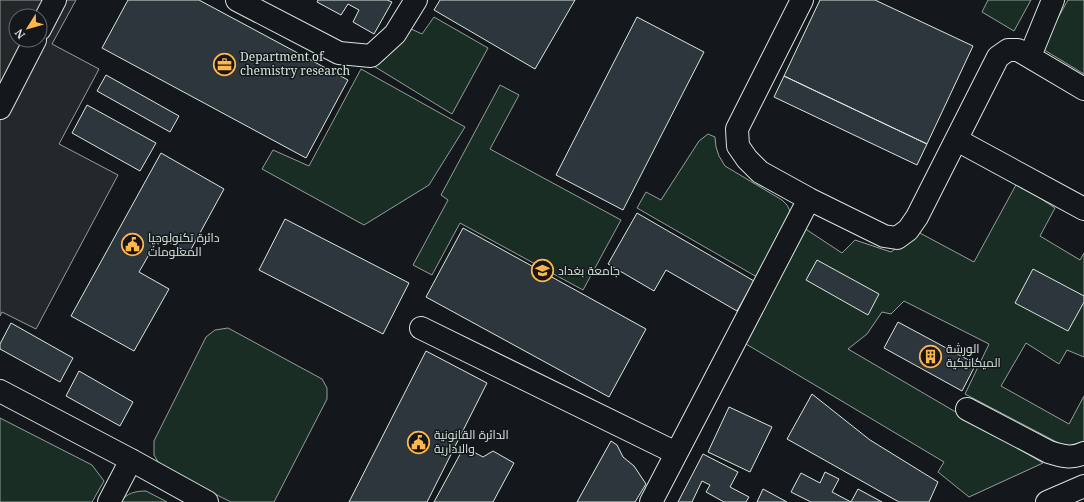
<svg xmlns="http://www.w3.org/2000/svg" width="1084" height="502" viewBox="0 0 1084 502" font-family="'Noto Serif',Cairo,serif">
  <rect width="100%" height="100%" fill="#14181c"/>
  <path fill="#1a2d24" stroke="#939e99" d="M 988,0 L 1031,0 L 1014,31 L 982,12 Z
    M 1068,0 L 1084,0 L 1084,74 L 1041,48 Z
    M 434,17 L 488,48 L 452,114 L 372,65 L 407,27 L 422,34 Z
    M 361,69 L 465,127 L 429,185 L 364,225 L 262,169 L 273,150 L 309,166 Z
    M 500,85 L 519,95 L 490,149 L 621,220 L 583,290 L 460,223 L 432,275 L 413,265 L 448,200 L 441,195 Z
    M 708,134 L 715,137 L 716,147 L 719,156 L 725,166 L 782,200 L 787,205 L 790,211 L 757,277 L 637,208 L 646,192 L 661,200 L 699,141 Z
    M 1017,183 L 1055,208 L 1040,236 L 1080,260 L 1084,253 L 1084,357 L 1067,350 L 1059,364 L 1026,343 L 1001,386 L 1069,424 L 1084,396 L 1084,444 L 1070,449 L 965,394 L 989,344 L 904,301 L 891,314 L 882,312 L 867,334 L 848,349 L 1043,463 L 969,497 L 938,472 L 944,462 L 746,344 L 804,228 L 842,253 L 855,240 L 891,252 L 918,232 L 974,262 Z
    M 228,328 L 322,379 L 327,388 L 327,399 L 274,502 L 231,502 L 161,467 L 154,455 L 154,441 L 206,337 L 215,330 Z
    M 0,418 L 92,465 L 104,481 L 92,502 L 0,502 Z
    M 146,491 L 167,502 L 121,502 C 126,493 136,491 146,491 Z"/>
  <path fill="#24282b" stroke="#939e99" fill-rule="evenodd" d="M 0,0 L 76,0 L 52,44 L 99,69 L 59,144 L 118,175 L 36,329 L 2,312 L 0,316 ZM 16,16 L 40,16 L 40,40 L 16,40 Z"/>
  <path fill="#2c363c" stroke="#d8e6dc" d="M 128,0 L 199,0 L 348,80 L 306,158 L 102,48 Z
    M 318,0 L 387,0 L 392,2 L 374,34 L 353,22 L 359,10 L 348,4 L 341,15 L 317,2 Z
    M 440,0 L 575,0 L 535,69 L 434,10 Z
    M 820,0 L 875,0 L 973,46 L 927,144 L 784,76 Z
    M 637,17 L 704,52 L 623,210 L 556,175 Z
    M 106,75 L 179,116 L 170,132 L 97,91 Z
    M 784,76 L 927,144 L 917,165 L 774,97 Z
    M 87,105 L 156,143 L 140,171 L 72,133 Z
    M 161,153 L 224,189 L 189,253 L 159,237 L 139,272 L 169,289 L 134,351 L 71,316 Z
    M 637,213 L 754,281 L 737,311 L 666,270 L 654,291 L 608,264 Z
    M 285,219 L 409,283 L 383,334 L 259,270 Z
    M 463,228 L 646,329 L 609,397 L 426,297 Z
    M 817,260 L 879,294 L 868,315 L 806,280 Z
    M 1033,269 L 1084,296 L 1084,302 L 1068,331 L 1015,303 Z
    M 898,322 L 976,364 L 962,391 L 884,348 Z
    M 11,323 L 73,358 L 60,382 L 0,349 L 0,344 Z
    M 426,351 L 487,383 L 427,502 L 349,502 Z
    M 79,371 L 133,402 L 120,426 L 66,396 Z
    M 812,394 L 870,440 L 938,482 L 929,502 L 899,502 L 787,439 Z
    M 729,407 L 772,427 L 750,472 L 708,452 Z
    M 611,441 L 617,445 L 623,457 L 634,466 L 646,484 L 635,502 L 577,502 Z
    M 464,447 L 483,457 L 493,451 L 514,463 L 493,502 L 434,502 Z
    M 703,454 L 738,472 L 730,487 L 749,497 L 746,502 L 724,502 L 706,492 L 710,485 L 702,481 L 692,502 L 678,502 Z
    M 825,472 L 839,479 L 832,492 L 851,502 L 811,502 L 791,492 L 801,473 L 820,483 Z
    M 763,489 L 787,502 L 757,502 Z
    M 858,489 L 882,502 L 851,502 Z"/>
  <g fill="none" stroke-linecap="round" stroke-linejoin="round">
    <defs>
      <path id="minor" d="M 237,0 L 339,53 L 371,56 L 395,34 L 416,0
        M 802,0 L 737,129 L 738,146 L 747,159 L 760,172 L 809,199 L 884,236 L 897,238 L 908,230 L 917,217 L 998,57 L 1008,50 L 1018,50 L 1084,89
        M 40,29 L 55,0
        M 1030,56 L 1053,0
        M 0,108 L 35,40
        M 957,140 L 1084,209
        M 421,328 L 676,453
        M 0,391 L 131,460 L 207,502
        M 967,409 L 1049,452 C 1061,456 1072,459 1084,453
        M 109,502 L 131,460
        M 651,502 L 809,199
        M 1047,502 L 1084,486"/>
    </defs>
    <use href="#minor" stroke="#d8e6dc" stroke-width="24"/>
    <use href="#minor" stroke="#14181c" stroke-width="22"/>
  </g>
  <defs>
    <symbol id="office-ring" viewBox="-11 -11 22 22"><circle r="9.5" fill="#14181c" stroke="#ffb74d" stroke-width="1.5"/><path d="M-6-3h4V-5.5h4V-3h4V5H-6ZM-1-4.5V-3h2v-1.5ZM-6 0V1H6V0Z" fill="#ffb74d"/></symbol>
    <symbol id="civic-ring" viewBox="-11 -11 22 22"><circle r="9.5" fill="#14181c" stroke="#ffb74d" stroke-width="1.5"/><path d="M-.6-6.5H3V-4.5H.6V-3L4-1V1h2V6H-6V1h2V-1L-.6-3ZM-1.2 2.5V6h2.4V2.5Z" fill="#ffb74d"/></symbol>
    <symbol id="university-ring" viewBox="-11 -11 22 22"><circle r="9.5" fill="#14181c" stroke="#ffb74d" stroke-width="1.5"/><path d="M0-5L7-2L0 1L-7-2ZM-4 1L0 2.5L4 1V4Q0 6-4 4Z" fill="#ffb74d"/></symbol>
    <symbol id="building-ring" viewBox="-11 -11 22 22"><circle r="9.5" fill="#14181c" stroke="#ffb74d" stroke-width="1.5"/><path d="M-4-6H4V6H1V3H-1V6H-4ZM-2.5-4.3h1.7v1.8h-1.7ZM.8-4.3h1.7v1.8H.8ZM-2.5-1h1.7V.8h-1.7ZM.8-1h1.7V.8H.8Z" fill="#ffb74d"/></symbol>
  </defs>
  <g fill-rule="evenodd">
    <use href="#office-ring" x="212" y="52" width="25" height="25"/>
    <use href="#civic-ring" x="120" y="232" width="25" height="25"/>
    <use href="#university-ring" x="530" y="258" width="25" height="25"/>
    <use href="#building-ring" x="918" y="344" width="25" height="25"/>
    <use href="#civic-ring" x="406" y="430" width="25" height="25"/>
  </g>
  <g text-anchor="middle" stroke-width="3" stroke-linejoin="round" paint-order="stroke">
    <g font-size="12" fill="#d8e6dc" stroke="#14181c" text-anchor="start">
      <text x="240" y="61">Department of<tspan x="240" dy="14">chemistry research</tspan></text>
      <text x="148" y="242">دائرة تكنولوجيا<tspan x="148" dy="14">المعلومات</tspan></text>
      <text x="558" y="275">جامعة بغداد</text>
      <text x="946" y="353">الورشة<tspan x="946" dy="14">الميكانيكية</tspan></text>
      <text x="434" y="439">الدائرة القانونية<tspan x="434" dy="14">والادارية</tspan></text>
    </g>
  </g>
  <g transform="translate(28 28) rotate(233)"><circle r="19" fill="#14181c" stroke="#626a69"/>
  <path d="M0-3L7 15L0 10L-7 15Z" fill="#ffb74d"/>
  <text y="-6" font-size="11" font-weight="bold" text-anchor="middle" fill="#d8e6dc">N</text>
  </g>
</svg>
